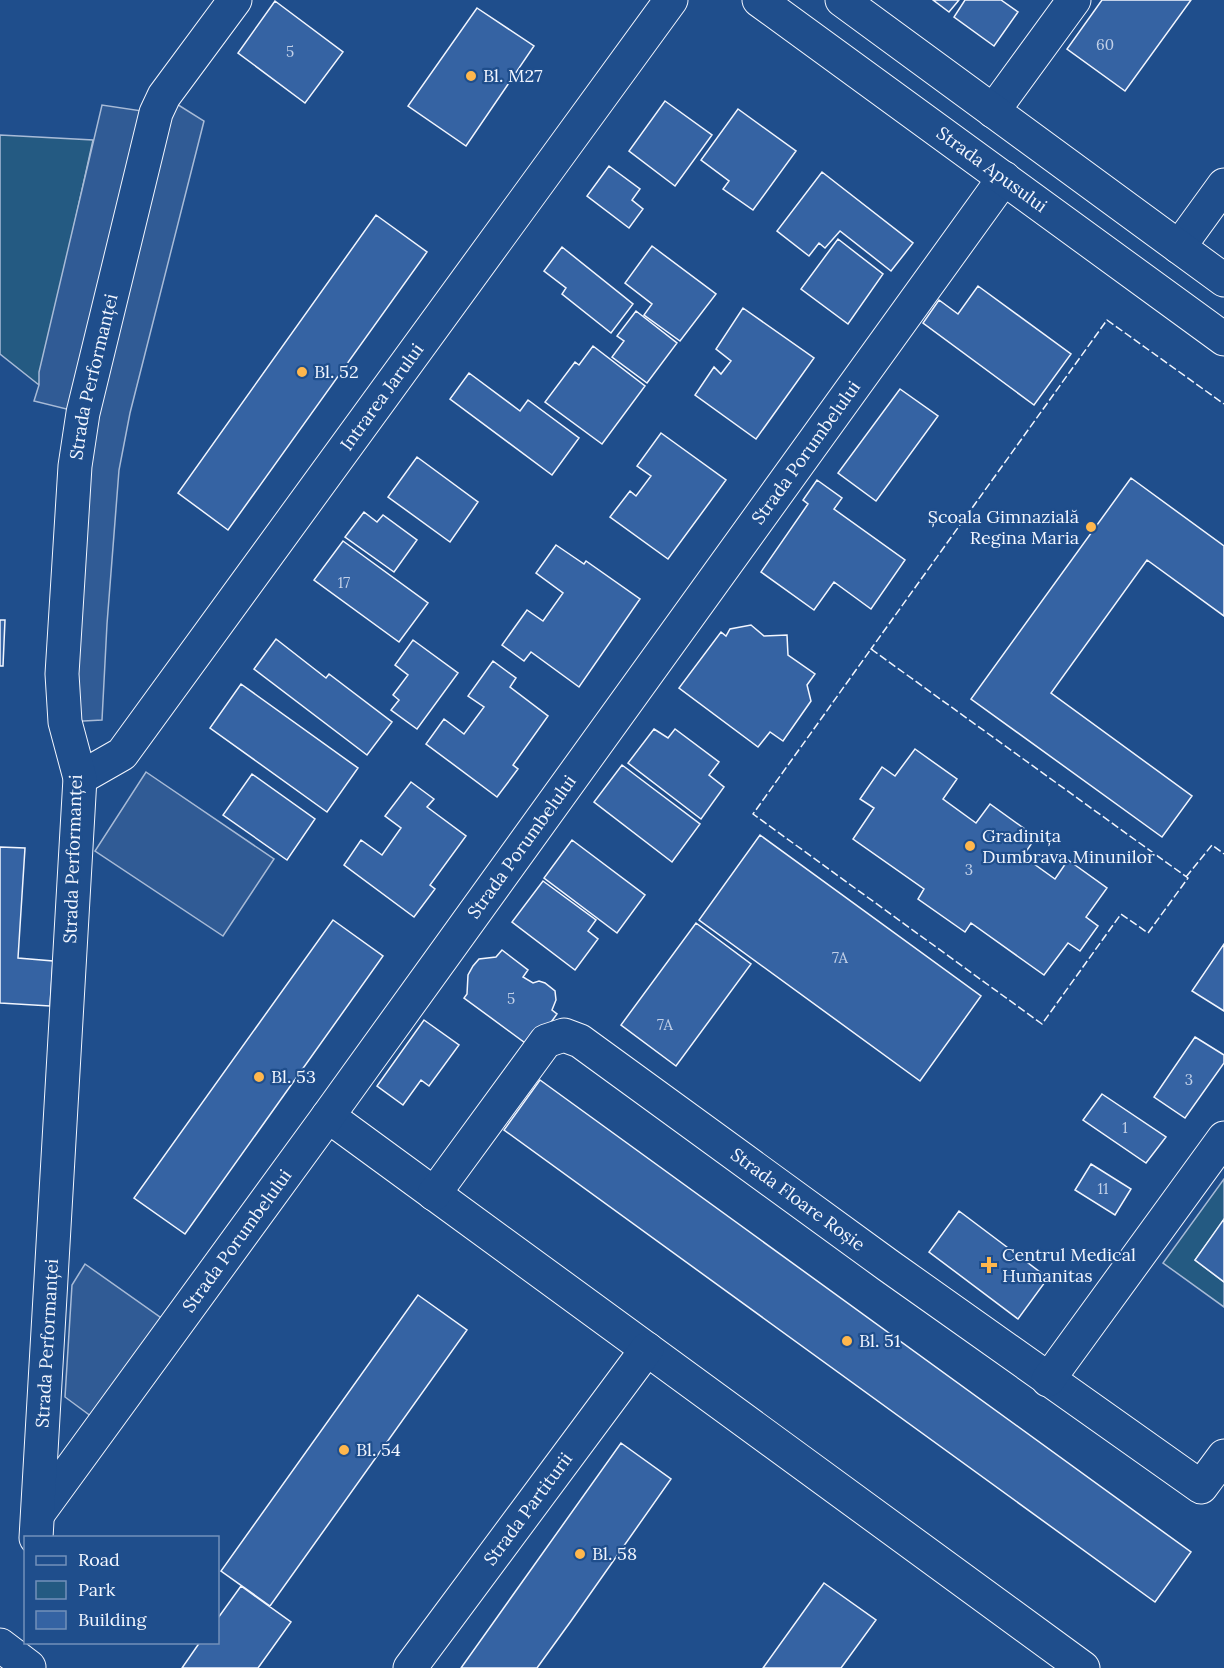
<svg xmlns="http://www.w3.org/2000/svg" width="1224" height="1668" viewBox="0 0 1224 1668" font-family="Lora,serif">
  <rect width="100%" height="100%" fill="#1f4e8c"/>
  <path fill="#245a82" stroke="#a8bbd7" stroke-width="1.5" d="M 0,135 L 93,140 L 39,385 L 0,354 Z
    M 1224,1179 L 1224,1220 L 1195,1260 L 1224,1282 L 1224,1307 L 1163,1263 Z"/>
  <path fill="#305b95" stroke="#a8bbd7" stroke-width="1.5" d="M 164,96 L 204,121 L 130,413 L 119,470 L 107,624 L 102,720 L 65,722 L 83,413 L 34,401 L 39,385 L 39,372 L 102,105 L 155,113 Z
    M 146,772 L 274,859 L 223,936 L 95,851 Z
    M 85,1264 L 174,1327 L 103,1425 L 65,1397 L 72,1285 Z"/>
  <path fill="#3563a3" stroke="#f2f6ff" stroke-width="1.5" d="M 933,0 L 959,0 L 949,12 Z
    M 965,0 L 1001,0 L 1018,12 L 994,46 L 954,17 Z
    M 1102,0 L 1191,0 L 1125,91 L 1067,49 Z
    M 275,1 L 343,52 L 305,103 L 238,53 Z
    M 477,8 L 534,46 L 466,146 L 408,106 Z
    M 665,101 L 712,135 L 675,186 L 629,151 Z
    M 738,109 L 796,151 L 753,210 L 723,189 L 729,181 L 701,160 Z
    M 609,166 L 640,189 L 632,200 L 643,209 L 629,228 L 587,196 Z
    M 822,172 L 913,243 L 891,271 L 840,231 L 825,248 L 819,243 L 809,256 L 777,231 Z
    M 376,215 L 427,252 L 228,530 L 178,493 Z
    M 838,239 L 883,274 L 848,324 L 801,289 Z
    M 652,246 L 716,294 L 680,341 L 644,315 L 652,304 L 625,283 Z
    M 562,247 L 633,304 L 611,333 L 562,294 L 566,288 L 544,271 Z
    M 978,286 L 1071,354 L 1034,405 L 923,323 L 939,300 L 958,314 Z
    M 743,308 L 814,358 L 756,439 L 695,395 L 714,367 L 721,374 L 731,361 L 716,349 Z
    M 636,311 L 677,343 L 647,383 L 612,357 L 624,341 L 617,336 Z
    M 593,346 L 645,386 L 602,444 L 545,402 L 575,362 L 579,365 Z
    M 469,373 L 520,411 L 528,400 L 579,438 L 552,475 L 450,399 Z
    M 900,389 L 938,416 L 876,501 L 838,473 Z
    M 661,433 L 726,480 L 668,559 L 610,517 L 630,491 L 636,496 L 651,476 L 637,466 Z
    M 417,457 L 478,502 L 450,542 L 388,497 Z
    M 1131,478 L 1224,546 L 1224,616 L 1147,560 L 1051,693 L 1192,796 L 1162,837 L 971,699 Z
    M 817,480 L 842,498 L 834,509 L 905,560 L 871,609 L 834,582 L 814,610 L 761,572 L 808,504 L 803,500 Z
    M 364,512 L 377,522 L 383,515 L 417,540 L 394,572 L 345,537 Z
    M 343,541 L 428,603 L 399,642 L 314,580 Z
    M 556,545 L 584,564 L 586,561 L 640,599 L 579,687 L 531,652 L 524,661 L 502,645 L 527,610 L 543,621 L 563,593 L 536,573 Z
    M 0,620 L 5,620 L 3,666 L 0,666 Z
    M 751,625 L 764,636 L 787,635 L 788,655 L 815,674 L 807,685 L 811,701 L 783,741 L 770,732 L 758,747 L 679,688 L 721,632 L 726,636 L 730,629 Z
    M 276,639 L 326,678 L 329,674 L 392,722 L 367,755 L 254,669 Z
    M 413,640 L 458,673 L 417,729 L 391,710 L 399,700 L 393,695 L 408,675 L 395,665 Z
    M 493,661 L 516,678 L 510,687 L 548,716 L 513,765 L 518,769 L 497,797 L 426,744 L 444,719 L 464,734 L 484,707 L 468,696 Z
    M 241,684 L 358,768 L 327,812 L 210,728 Z
    M 654,729 L 668,738 L 675,729 L 719,762 L 709,775 L 724,787 L 701,819 L 628,763 Z
    M 915,749 L 957,779 L 943,799 L 976,823 L 990,804 L 1036,837 L 1023,856 L 1055,879 L 1068,860 L 1107,888 L 1086,917 L 1098,926 L 1080,951 L 1068,943 L 1044,975 L 971,923 L 965,932 L 918,899 L 924,889 L 853,839 L 874,808 L 860,799 L 882,767 L 895,776 Z
    M 622,765 L 700,824 L 672,862 L 594,802 Z
    M 252,774 L 315,819 L 287,860 L 223,815 Z
    M 411,782 L 434,799 L 427,807 L 466,836 L 430,885 L 435,889 L 414,917 L 344,865 L 361,840 L 382,855 L 401,828 L 385,816 Z
    M 760,835 L 981,996 L 920,1081 L 699,920 Z
    M 572,840 L 645,895 L 617,933 L 544,878 Z
    M 0,847 L 25,848 L 18,958 L 53,961 L 50,1006 L 0,1003 Z
    M 543,881 L 596,920 L 588,931 L 598,939 L 575,970 L 512,922 Z
    M 333,920 L 383,956 L 185,1234 L 134,1198 Z
    M 696,923 L 751,964 L 676,1066 L 621,1025 Z
    M 1224,944 L 1224,1011 L 1192,991 Z
    M 502,950 L 528,970 L 523,977 L 533,983 L 539,981 L 545,983 L 555,991 L 556,1000 L 552,1010 L 557,1014 L 532,1048 L 464,998 L 467,994 L 468,975 L 473,966 L 479,959 L 496,957 Z
    M 424,1020 L 459,1045 L 429,1086 L 421,1080 L 403,1105 L 377,1086 Z
    M 1195,1037 L 1224,1055 L 1224,1063 L 1185,1118 L 1154,1097 Z
    M 540,1080 L 1191,1552 L 1155,1602 L 504,1130 Z
    M 1102,1094 L 1166,1137 L 1146,1163 L 1083,1120 Z
    M 1091,1164 L 1131,1189 L 1115,1215 L 1075,1190 Z
    M 959,1211 L 1048,1278 L 1018,1319 L 929,1252 Z
    M 1224,1219 L 1224,1282 L 1195,1260 Z
    M 418,1295 L 467,1330 L 270,1606 L 221,1571 Z
    M 621,1443 L 671,1479 L 571,1621 L 537,1668 L 461,1668 Z
    M 824,1583 L 876,1620 L 841,1668 L 763,1668 Z
    M 241,1586 L 291,1622 L 258,1668 L 182,1668 L 200,1642 L 218,1642 L 218,1618 Z"/>
  <g fill="none" stroke-linecap="round" stroke-linejoin="round">
    <defs>
      <g id="minor">
        <path d="M 993,111 L 1074,0"/>
        <path d="M 1179,247 L 1224,185"/>
        <path id="s1" d="M 80,778 L 122,754 L 671,0"/>
        <path d="M 328,1116 L 1083,1668"/>
        <path id="s2" d="M 434,1194 L 546,1041 L 564,1035 L 580,1041 L 889,1266 L 1201,1487 L 1224,1456"/>
        <path d="M 1048,1380 L 1224,1138"/>
        <path id="s3" d="M 38,1514 L 328,1116 L 1004,178"/>
        <path id="s4" d="M 36,1538 L 80,778 L 65,722 L 62,674 L 75,466 L 83,413 L 156,113 L 164,96 L 235,0"/>
        <path d="M 0,1645 L 29,1667"/>
        <path id="s5" d="M 410,1668 L 647,1349"/>
      </g>
      <g id="secondary">
        <path id="s6" d="M 759,0 L 1224,339"/>
        <path d="M 842,0 L 1224,280"/>
      </g>
    </defs>
    <use href="#minor" stroke="#f2f6ff" stroke-width="35"/>
    <use href="#secondary" stroke="#f2f6ff" stroke-width="35"/>
    <use href="#minor" stroke="#1f4e8c" stroke-width="33"/>
    <use href="#secondary" stroke="#1f4e8c" stroke-width="33"/>
    <path stroke="#f2f6ff" stroke-width="1.5" stroke-dasharray="8 3" stroke-linecap="butt" d="M 871,649 L 1188,878 L 1148,933 L 1121,914 L 1042,1024 L 753,814 Z
      M 873,650 L 871,649 L 1107,320 L 1224,404
      M 1186,877 L 1212,845 L 1224,854"/>
  </g>
  <g fill="#ffb74d" stroke="#1f4e8c" stroke-width="2">
    <circle cx="471" cy="76" r="6"/>
    <circle cx="302" cy="372" r="6"/>
    <circle cx="1091" cy="527" r="6"/>
    <circle cx="970" cy="846" r="6"/>
    <circle cx="259" cy="1077" r="6"/>
    <path d="M986 1256h6v6h6v6h-6v6h-6v-6h-6v-6h6z"/>
    <circle cx="847" cy="1341" r="6"/>
    <circle cx="344" cy="1450" r="6"/>
    <circle cx="580" cy="1554" r="6"/>
  </g>
  <g text-anchor="middle" stroke-width="4.5" stroke-linejoin="round" paint-order="stroke">
    <g font-size="15" fill="#c3d1e8">
      <text x="1105" y="50">60</text>
      <text x="290" y="57">5</text>
      <text x="344" y="588">17</text>
      <text x="969" y="875">3</text>
      <text x="840" y="963">7A</text>
      <text x="511" y="1004">5</text>
      <text x="665" y="1030">7A</text>
      <text x="1189" y="1085">3</text>
      <text x="1125" y="1133">1</text>
      <text x="1103" y="1194">11</text>
    </g>
    <g font-size="18" fill="#f2f6ff" stroke="#1f4e8c" text-anchor="start">
      <text x="483" y="82">Bl. M27</text>
      <text x="314" y="378">Bl. 52</text>
      <text x="1079" y="523" text-anchor="end">Școala Gimnazială<tspan x="1079" dy="21">Regina Maria</tspan></text>
      <text x="982" y="842">Gradinița<tspan x="982" dy="21">Dumbrava Minunilor</tspan></text>
      <text x="271" y="1083">Bl. 53</text>
      <text x="1002" y="1261">Centrul Medical<tspan x="1002" dy="21">Humanitas</tspan></text>
      <text x="859" y="1347">Bl. 51</text>
      <text x="356" y="1456">Bl. 54</text>
      <text x="592" y="1560">Bl. 58</text>
    </g>
    <g font-size="18" fill="#f2f6ff" stroke="#1f4e8c">
      <text dy="6" stroke="none"><textPath href="#s6" startOffset="288">Strada Apusului</textPath></text>
      <text dy="6" stroke="none"><textPath href="#s4" startOffset="1167">Strada Performanței</textPath></text>
      <text dy="6" stroke="none"><textPath href="#s1" startOffset="490">Intrarea Jarului</textPath></text>
      <text dy="6" stroke="none"><textPath href="#s3" startOffset="1310">Strada Porumbelului</textPath></text>
      <text dy="6" stroke="none"><textPath href="#s3" startOffset="824">Strada Porumbelului</textPath></text>
      <text transform="translate(73 859) rotate(-88)" y="6">Strada Performanței</text>
      <text dy="6" stroke="none"><textPath href="#s2" startOffset="495">Strada Floare Roșie</textPath></text>
      <text dy="6" stroke="none"><textPath href="#s3" startOffset="338">Strada Porumbelului</textPath></text>
      <text dy="6" stroke="none"><textPath href="#s4" startOffset="195">Strada Performanței</textPath></text>
      <text dy="6" stroke="none"><textPath href="#s5" startOffset="198">Strada Partiturii</textPath></text>
    </g>
  </g>
  <rect x="24" y="1536" width="195" height="108" fill="#1f4e8c" stroke="#7391ba" stroke-width="1.5"/>
  <rect x="36" y="1556" width="30" height="9" fill="#1f4e8c" stroke="#7391ba" stroke-width="1.5"/>
  <text x="78" y="1566" font-size="18" fill="#f2f6ff">Road</text>
  <rect x="36" y="1581" width="30" height="18" fill="#245a82" stroke="#7391ba" stroke-width="1.5"/>
  <text x="78" y="1596" font-size="18" fill="#f2f6ff">Park</text>
  <rect x="36" y="1611" width="30" height="18" fill="#3563a3" stroke="#7391ba" stroke-width="1.5"/>
  <text x="78" y="1626" font-size="18" fill="#f2f6ff">Building</text>
</svg>
